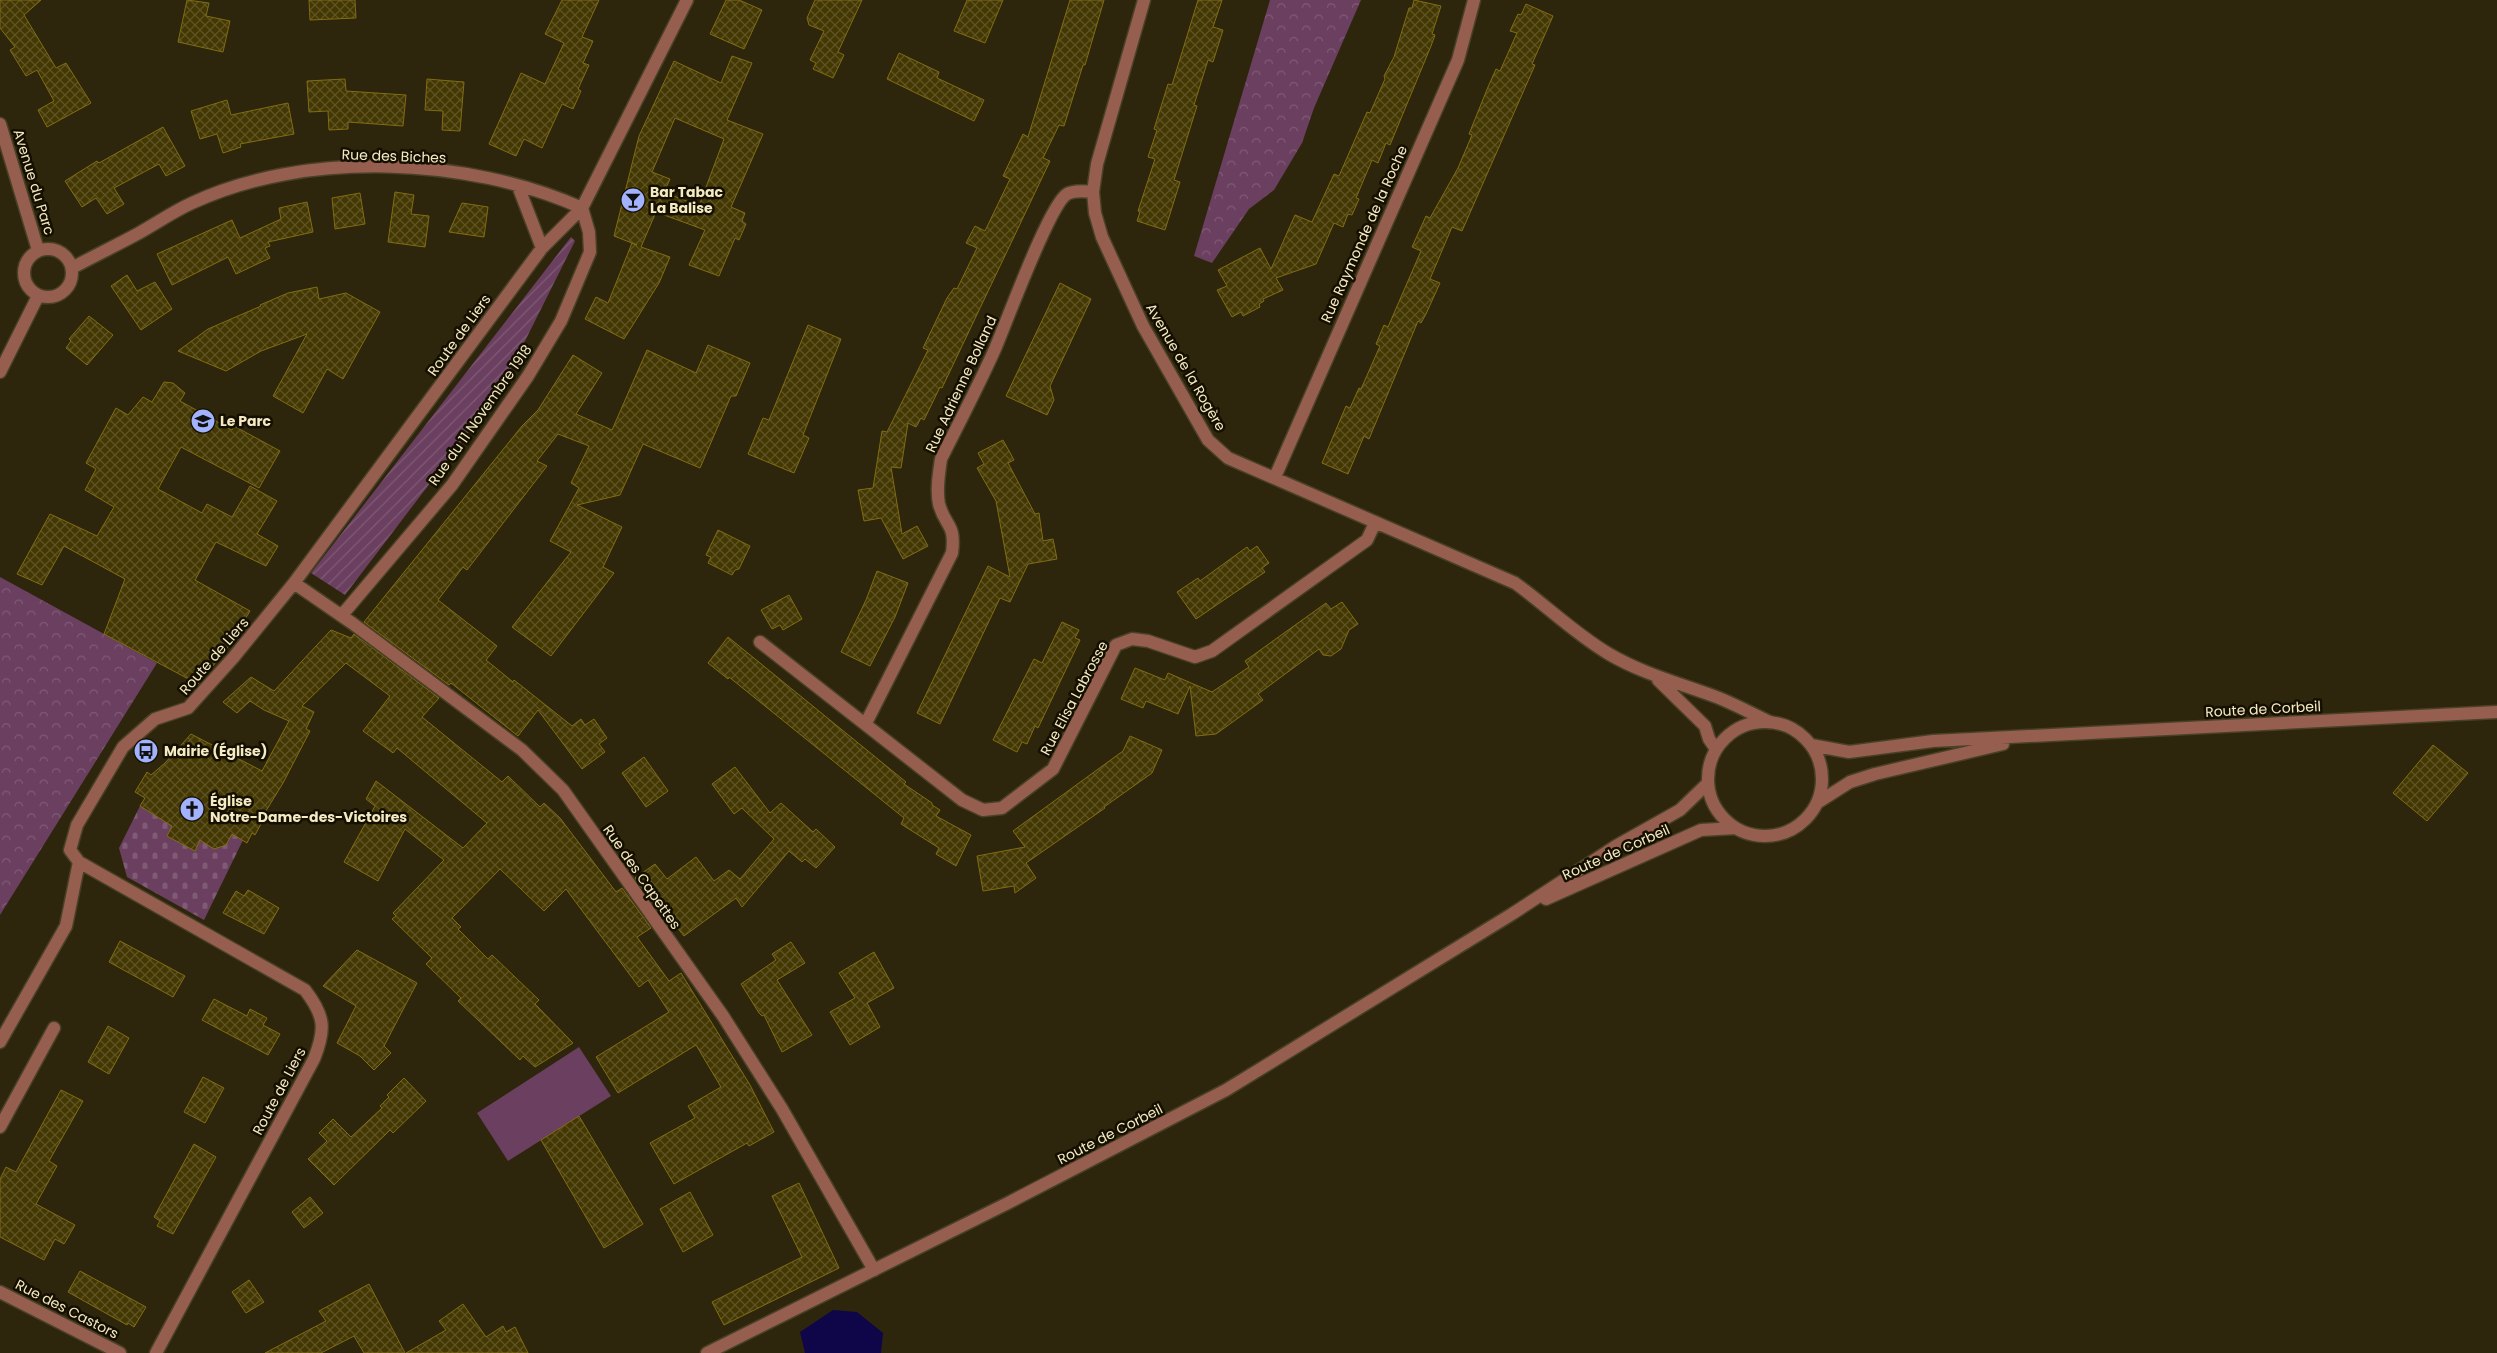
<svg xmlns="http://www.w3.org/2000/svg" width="2497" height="1353" viewBox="0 0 2497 1353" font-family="Poppins,sans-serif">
  <defs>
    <pattern id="cemetery-stones" width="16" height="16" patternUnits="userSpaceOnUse" patternTransform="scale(1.25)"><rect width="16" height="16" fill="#6a3f60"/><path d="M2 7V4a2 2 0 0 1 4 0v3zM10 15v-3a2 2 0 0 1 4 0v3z" fill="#805b75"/></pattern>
    <pattern id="park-crowns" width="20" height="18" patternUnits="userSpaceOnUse" patternTransform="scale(1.25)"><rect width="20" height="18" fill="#6a3f60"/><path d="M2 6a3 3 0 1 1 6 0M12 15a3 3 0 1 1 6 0" fill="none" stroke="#805b75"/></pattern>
    <pattern id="garden-furrows" width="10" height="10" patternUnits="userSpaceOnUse" patternTransform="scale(1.25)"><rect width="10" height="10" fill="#6a3f60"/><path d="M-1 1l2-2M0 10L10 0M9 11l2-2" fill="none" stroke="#805b75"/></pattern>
    <pattern id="building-cross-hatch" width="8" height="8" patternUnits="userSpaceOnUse" patternTransform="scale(1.25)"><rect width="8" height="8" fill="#433702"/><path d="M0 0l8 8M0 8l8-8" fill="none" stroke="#5f5425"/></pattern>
  </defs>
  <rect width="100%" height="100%" fill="#2d260c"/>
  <path fill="#6a3f60" d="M 579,1047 L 611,1096 L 508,1161 L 477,1113 Z"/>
  <path fill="url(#cemetery-stones)" d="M 171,755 L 230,784 L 243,840 L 204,920 L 127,877 L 119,848 L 140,806 Z"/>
  <path fill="url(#park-crowns)" d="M 1270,0 L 1361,0 L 1314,108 L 1302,143 L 1274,190 L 1249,209 L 1212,263 L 1194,256 Z
    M 0,577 L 157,663 L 0,915 Z"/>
  <path fill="url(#garden-furrows)" d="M 571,237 L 575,241 L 500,391 L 345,595 L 311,573 Z"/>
  <path fill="#0e0648" d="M 833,1310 L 857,1312 L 883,1333 L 881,1353 L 805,1353 L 800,1332 Z"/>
  <path fill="url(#building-cross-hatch)" stroke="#816d12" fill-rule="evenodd" d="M 0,0 L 41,0 L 24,15 L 56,68 L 66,63 L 91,103 L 47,127 L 38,110 L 54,101 L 37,70 L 26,76 L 10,50 L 15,47 L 0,28 Z
    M 187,0 L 209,3 L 206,16 L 230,21 L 223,52 L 178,42 Z
    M 309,0 L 355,0 L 356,18 L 310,20 Z
    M 562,0 L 599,0 L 582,37 L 593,41 L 583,63 L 589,65 L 578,89 L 581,91 L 573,109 L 562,104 L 542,148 L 524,139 L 516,156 L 489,144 L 521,73 L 545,84 L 564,43 L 545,34 Z
    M 726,0 L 739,0 L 762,10 L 744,49 L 710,34 Z
    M 815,0 L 862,0 L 838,52 L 844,55 L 833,78 L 813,69 L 816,63 L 810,60 L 824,31 L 809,25 L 807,18 Z
    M 967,0 L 1003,0 L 985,43 L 954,31 Z
    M 1070,0 L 1104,0 L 1085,65 L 1083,65 L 1064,126 L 1059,125 L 1043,158 L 1050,161 L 942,388 L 940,387 L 924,420 L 921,418 L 916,427 L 908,423 L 901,468 L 891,467 L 902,534 L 917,526 L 928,546 L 903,559 L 881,518 L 864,521 L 858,490 L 873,488 L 882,431 L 887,432 L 928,350 L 923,348 L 947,298 L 954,288 L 957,289 L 977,248 L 966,243 L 975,226 L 985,231 L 1010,179 L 1003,176 L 1023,134 L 1028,137 Z
    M 1198,0 L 1222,0 L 1213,27 L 1223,30 L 1213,62 L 1208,60 L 1194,105 L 1197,106 L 1174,180 L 1180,182 L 1165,230 L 1137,221 L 1140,212 L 1138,211 L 1155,159 L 1148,157 L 1157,130 L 1154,129 L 1168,84 L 1172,85 Z
    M 1414,0 L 1441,6 L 1432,34 L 1435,35 L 1431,46 L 1390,145 L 1386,143 L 1378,163 L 1372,160 L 1356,198 L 1359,199 L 1352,215 L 1348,214 L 1343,227 L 1334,223 L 1316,264 L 1276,278 L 1283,290 L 1263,299 L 1264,301 L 1259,304 L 1260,307 L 1243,316 L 1241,312 L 1232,317 L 1217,290 L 1227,286 L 1218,270 L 1260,248 L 1271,269 L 1295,215 L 1312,222 L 1334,174 L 1339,176 L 1367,112 L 1370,113 L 1385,79 L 1384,76 L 1394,57 L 1409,8 L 1412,8 Z
    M 1526,4 L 1553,16 L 1532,64 L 1535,65 L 1462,231 L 1452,227 L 1430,279 L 1440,283 L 1426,314 L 1421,323 L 1418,321 L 1369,439 L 1364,436 L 1348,474 L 1322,463 L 1346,406 L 1350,408 L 1359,388 L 1361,389 L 1380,346 L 1376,344 L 1384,325 L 1388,327 L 1421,251 L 1412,247 L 1426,216 L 1430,218 L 1458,168 L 1472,135 L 1469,134 L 1488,87 L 1496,69 L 1500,71 L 1517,33 L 1510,31 L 1518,14 L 1521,15 Z
    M 899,53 L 939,72 L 937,78 L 984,100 L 974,121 L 887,79 Z
    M 732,56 L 752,63 L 727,120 L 763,134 L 731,207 L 745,213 L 742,221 L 746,224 L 739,240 L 735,238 L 719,276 L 689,265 L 705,230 L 656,212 L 641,247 L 670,257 L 659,283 L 624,339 L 585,319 L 596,297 L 608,303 L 632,243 L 637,245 L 614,236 L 639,136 L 674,61 L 721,83 ZM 675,118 L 724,139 L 699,206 L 664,192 L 670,179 L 652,172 Z
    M 345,79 L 346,91 L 406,95 L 403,126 L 348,122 L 348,129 L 329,130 L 328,111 L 309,112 L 307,81 Z
    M 427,79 L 464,82 L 460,131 L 442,130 L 443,111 L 425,110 Z
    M 227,100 L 231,115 L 288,103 L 294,134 L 240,144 L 241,147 L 223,153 L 217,134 L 200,139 L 191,111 Z
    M 163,127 L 185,166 L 166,176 L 159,164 L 114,188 L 124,204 L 107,214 L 96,198 L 82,207 L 65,181 L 97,161 L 99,163 Z
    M 395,192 L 414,195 L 411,214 L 429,216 L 425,247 L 388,242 Z
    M 360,193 L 365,224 L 335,229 L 332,198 Z
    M 307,202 L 313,232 L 268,242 L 270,246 L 265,248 L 270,258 L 236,274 L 228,257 L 172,285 L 157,254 L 232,220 L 240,238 L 281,219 L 279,208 Z
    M 462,203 L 488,207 L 484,237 L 449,232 Z
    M 127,275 L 137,291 L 155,282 L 172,309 L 141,330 L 111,286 Z
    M 1060,283 L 1091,299 L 1050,386 L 1054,400 L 1047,415 L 1006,396 Z
    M 317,287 L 319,299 L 346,293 L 380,312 L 343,379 L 327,369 L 303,413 L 273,396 L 307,334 L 261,351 L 226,371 L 178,351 L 208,329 L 261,306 L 260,305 L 288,293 Z
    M 89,316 L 113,335 L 87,365 L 66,348 L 71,341 L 69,339 Z
    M 808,325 L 841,339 L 803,435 L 809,438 L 794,473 L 748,454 L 763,418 L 769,420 Z
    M 708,345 L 750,363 L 736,396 L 731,396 L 700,468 L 643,444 L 620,495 L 577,505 L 622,527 L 603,567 L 614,573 L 551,656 L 512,627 L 571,552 L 550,541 L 579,488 L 571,483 L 589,446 L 558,434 L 537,461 L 547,466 L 467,570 L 463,567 L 438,600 L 497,646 L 486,660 L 513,682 L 514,680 L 572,726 L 581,719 L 585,725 L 594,719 L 607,738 L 599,744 L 605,752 L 582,769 L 538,710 L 518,736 L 451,683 L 449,685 L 364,622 L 522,426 L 538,410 L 573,355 L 602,373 L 576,414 L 612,430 L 647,350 L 696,373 Z
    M 164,382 L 173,383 L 185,393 L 180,401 L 232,430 L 234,426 L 280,451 L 259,488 L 181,447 L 158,489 L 202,513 L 207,504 L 232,517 L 250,486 L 277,501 L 257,534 L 278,546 L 266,566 L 216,542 L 195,580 L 250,611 L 226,650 L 198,684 L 104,634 L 125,579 L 64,546 L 42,585 L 17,574 L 50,514 L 97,536 L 114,507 L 85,490 L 96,469 L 86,463 L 116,408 L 128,415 L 143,397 L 152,402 Z
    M 1003,440 L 1014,460 L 1008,463 L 1035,514 L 1039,513 L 1043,541 L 1053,539 L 1057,559 L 1028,564 L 1010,602 L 1000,598 L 940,724 L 917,713 L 988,566 L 1010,577 L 996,501 L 977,468 L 984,464 L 978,453 Z
    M 718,530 L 750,546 L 739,569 L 735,570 L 732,575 L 708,563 L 711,557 L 706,555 Z
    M 1257,546 L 1269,563 L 1262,568 L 1265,572 L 1196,619 L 1177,592 L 1198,578 L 1200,581 L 1247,547 L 1250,551 Z
    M 877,571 L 908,583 L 895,617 L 870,666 L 841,652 L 866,600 Z
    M 789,595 L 802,619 L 783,630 L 780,625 L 772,629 L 761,610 Z
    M 1342,602 L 1358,624 L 1349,630 L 1341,649 L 1331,656 L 1323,655 L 1319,649 L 1258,694 L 1263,700 L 1216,734 L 1196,736 L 1190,686 L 1178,714 L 1146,701 L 1143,708 L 1121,699 L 1135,668 L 1165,680 L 1168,673 L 1212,692 L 1249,667 L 1245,661 L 1326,603 L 1331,609 Z
    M 1062,622 L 1079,630 L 1075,638 L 1080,640 L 1038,728 L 1035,726 L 1027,744 L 1022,742 L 1017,752 L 993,740 L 1034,659 L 1042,663 Z
    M 331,630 L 351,638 L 354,634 L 439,698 L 422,717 L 502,782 L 508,776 L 540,807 L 544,803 L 560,818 L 616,892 L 622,888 L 651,928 L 637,937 L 669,981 L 681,973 L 750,1085 L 774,1132 L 749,1146 L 747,1143 L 674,1184 L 650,1143 L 695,1118 L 688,1106 L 721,1087 L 696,1045 L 618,1093 L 596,1057 L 669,1012 L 648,980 L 639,987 L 566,889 L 544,911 L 500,869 L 452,918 L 461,927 L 458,929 L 488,959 L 492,955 L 539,1000 L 535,1004 L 573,1043 L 535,1067 L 523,1056 L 520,1060 L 458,1001 L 461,998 L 426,964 L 432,958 L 392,919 L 396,916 L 393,913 L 444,860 L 405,829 L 378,881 L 344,862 L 375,806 L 366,799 L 376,781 L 463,848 L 487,823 L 397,748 L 393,753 L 363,731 L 390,696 L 346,663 L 302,706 L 314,712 L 306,729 L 310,731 L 283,783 L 261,819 L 263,820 L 255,835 L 252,833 L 247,843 L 232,834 L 226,845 L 214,849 L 200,840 L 195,851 L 167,836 L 172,826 L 140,806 L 145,798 L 135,792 L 147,772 L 151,775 L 165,763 L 191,734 L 262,771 L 289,721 L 264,710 L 250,701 L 237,713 L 223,702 L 251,677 L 274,691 Z
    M 728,637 L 906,782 L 904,784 L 932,803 L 932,805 L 940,810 L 936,816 L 971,835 L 956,866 L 936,854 L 939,848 L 901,824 L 904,818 L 729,677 L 728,679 L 708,663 Z
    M 1130,736 L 1162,750 L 1152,773 L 1104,807 L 1105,808 L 1026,863 L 1036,878 L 1015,893 L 1014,886 L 983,891 L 977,856 L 1025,847 L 1013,831 L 1123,751 Z
    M 2433,745 L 2468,773 L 2427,821 L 2393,793 Z
    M 644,757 L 668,791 L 646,807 L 622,773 Z
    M 735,767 L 770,813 L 781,803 L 813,832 L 816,829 L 835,847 L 816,868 L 805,859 L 802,862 L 789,851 L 742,907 L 736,898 L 684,936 L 668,916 L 664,919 L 635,878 L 655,864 L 667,879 L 696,857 L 714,881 L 729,870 L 740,879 L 774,839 L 742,808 L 734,814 L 712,784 Z
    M 248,890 L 279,908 L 264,934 L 223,913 L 236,891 L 244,896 Z
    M 120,941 L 185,976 L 173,997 L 109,962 Z
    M 791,942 L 805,963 L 777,980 L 812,1035 L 782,1052 L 764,1015 L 762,1016 L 759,1013 L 741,984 L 776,960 L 772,954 Z
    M 357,950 L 417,983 L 384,1046 L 391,1053 L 374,1070 L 360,1056 L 337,1043 L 356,1006 L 323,986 Z
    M 874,952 L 894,988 L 867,1003 L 880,1027 L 850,1045 L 830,1012 L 855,998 L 839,973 Z
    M 214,999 L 247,1016 L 250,1009 L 267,1018 L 263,1025 L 280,1034 L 268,1055 L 202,1020 Z
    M 108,1026 L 129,1038 L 109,1074 L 88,1062 Z
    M 203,1077 L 224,1088 L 205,1123 L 184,1112 Z
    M 404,1078 L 426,1101 L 393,1133 L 390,1130 L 334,1185 L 308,1159 L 327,1141 L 319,1133 L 333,1119 L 351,1137 L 382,1108 L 380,1106 L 389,1097 L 387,1095 Z
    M 61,1090 L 83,1101 L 49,1161 L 57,1166 L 36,1204 L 75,1225 L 64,1244 L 55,1239 L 44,1260 L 0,1237 L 0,1179 L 6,1167 L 16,1172 Z
    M 579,1116 L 643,1224 L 604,1248 L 541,1140 Z
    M 194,1144 L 216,1157 L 173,1234 L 157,1226 L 160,1221 L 154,1217 Z
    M 799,1183 L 839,1268 L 724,1325 L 712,1302 L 802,1257 L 772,1196 Z
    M 690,1192 L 713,1235 L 683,1252 L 660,1209 Z
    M 310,1197 L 323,1213 L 304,1228 L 292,1212 Z
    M 80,1271 L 146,1307 L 134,1327 L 128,1323 L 127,1325 L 68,1292 Z
    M 249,1280 L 264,1302 L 246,1313 L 232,1292 Z
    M 369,1284 L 405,1353 L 364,1353 L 354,1336 L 321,1353 L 265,1353 L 326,1321 L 319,1311 Z
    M 463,1304 L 486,1337 L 503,1326 L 506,1332 L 515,1327 L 528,1353 L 406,1353 L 446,1330 L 439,1321 Z"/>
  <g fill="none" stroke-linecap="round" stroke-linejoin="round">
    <defs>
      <path id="minor" d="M 1144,0 L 1097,164 L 1093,192 L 1095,213 L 1102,237 L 1143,326 L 1208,440 L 1228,458 L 1515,583 C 1547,606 1575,634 1609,654 C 1643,674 1682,684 1719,698 C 1736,705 1753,714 1770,722
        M 0,124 L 38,250
        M 518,186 L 542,248
        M24 273a24 24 0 1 1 48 0a24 24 0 1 1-48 0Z
        M 72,268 C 94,256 117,245 139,233 C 157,223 174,211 192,203 C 305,150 469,157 582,208
        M 0,372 L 38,296
        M 1275,477 L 1458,60 L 1474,0
        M 294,583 L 352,623 L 522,750 L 563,790 L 723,1016 L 782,1109 L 874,1270
        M 342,615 L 452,485 L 528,376 L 561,321 L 590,252 L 589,232 L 582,208
        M 760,642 L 962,800 L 983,810 L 1002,808 L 1053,769 L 1116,645 L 1132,639 L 1148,641 L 1195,657 L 1212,651 L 1367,540 L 1375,523
        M 1658,680 L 1705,726 L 1709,739 L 1716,749
        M 866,723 L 952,553 C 956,523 945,527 939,504 C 936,489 939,473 941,459 C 959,423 978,387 995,349 C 1006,324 1049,205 1067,194 C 1074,190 1085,191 1093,192
        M 0,1042 L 66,926 L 79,862
        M 0,1127 L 54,1028
        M 0,1292 L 120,1353
        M 156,1353 L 314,1059 C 326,1029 325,1016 305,990 L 79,862 L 70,850 L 77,825 L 123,747 L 155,719 L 188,708 L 233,658 L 294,583 L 542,248 L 582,208 L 687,0"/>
      <path id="tertiary" d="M1708 779a57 57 0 1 1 114 0a57 57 0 1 1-114 0Z
        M 1811,745 L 1849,752 L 1933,741 L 2497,712
        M 1817,803 L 1850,782 L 1875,774 L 2003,744
        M 1546,899 L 1701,830 L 1736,828
        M 707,1353 L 1008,1203 L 1226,1090 L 1512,914 L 1616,846 L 1680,810 L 1708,783"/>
    </defs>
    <use href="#minor" stroke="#494126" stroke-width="15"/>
    <use href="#tertiary" stroke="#494126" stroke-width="15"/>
    <use href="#minor" stroke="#965e4f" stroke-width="12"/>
    <use href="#tertiary" stroke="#965e4f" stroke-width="12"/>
  </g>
  <defs>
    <symbol id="bar-disc" viewBox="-11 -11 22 22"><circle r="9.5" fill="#a3b2fd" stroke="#150f00"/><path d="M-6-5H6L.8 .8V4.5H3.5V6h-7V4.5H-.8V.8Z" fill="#111"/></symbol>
    <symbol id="school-disc" viewBox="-11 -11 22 22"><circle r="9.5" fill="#a3b2fd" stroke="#150f00"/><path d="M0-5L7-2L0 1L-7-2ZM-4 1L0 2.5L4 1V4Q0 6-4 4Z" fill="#111"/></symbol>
    <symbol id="bus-disc" viewBox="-11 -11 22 22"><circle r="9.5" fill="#a3b2fd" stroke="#150f00"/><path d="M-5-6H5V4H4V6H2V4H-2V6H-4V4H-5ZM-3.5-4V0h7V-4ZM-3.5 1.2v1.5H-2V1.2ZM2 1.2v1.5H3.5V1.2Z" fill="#111"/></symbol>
    <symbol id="church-disc" viewBox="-11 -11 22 22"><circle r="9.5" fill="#a3b2fd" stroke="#150f00"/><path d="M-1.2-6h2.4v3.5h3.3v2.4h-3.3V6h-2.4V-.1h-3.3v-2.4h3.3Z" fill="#111"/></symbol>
  </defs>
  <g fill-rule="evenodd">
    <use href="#bar-disc" x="619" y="186" width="28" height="28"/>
    <use href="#school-disc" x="189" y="407" width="28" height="28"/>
    <use href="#bus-disc" x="132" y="737" width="28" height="28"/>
    <use href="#church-disc" x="178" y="795" width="28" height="28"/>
  </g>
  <g text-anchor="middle" stroke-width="5" stroke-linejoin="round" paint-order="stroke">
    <g font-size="14" fill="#f4eac3" stroke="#150f00">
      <text transform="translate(394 156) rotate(2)" y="5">Rue des Biches</text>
      <text transform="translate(34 182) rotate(73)" y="5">Avenue du Parc</text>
      <text transform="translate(1364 234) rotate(-66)" y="5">Rue Raymonde de la Roche</text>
      <text transform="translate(459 335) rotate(-54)" y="5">Route de Liers</text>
      <text transform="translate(1186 367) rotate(60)" y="5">Avenue de la Rogère</text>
      <text transform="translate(961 384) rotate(-65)" y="5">Rue Adrienne Bolland</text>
      <text transform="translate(480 415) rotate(-55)" y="5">Rue du 11 Novembre 1918</text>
      <text transform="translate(214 656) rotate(-49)" y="5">Route de Liers</text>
      <text transform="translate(1074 698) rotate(-62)" y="5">Rue Elisa Labrosse</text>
      <text transform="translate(2263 709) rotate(-3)" y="5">Route de Corbeil</text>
      <text transform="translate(1616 852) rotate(-24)" y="5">Route de Corbeil</text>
      <text transform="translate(642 877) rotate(55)" y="5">Rue des Capettes</text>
      <text transform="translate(279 1091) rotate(-62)" y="5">Route de Liers</text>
      <text transform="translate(1110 1134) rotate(-27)" y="5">Route de Corbeil</text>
      <text transform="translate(67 1309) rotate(27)" y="5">Rue des Castors</text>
    </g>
    <g font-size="14" font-weight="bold" fill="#f4eac3" stroke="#150f00" text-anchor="start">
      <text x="650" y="197">Bar Tabac<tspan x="650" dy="16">La Balise</tspan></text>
      <text x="220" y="426">Le Parc</text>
      <text x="164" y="756">Mairie (Église)</text>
      <text x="210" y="806">Église<tspan x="210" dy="16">Notre-Dame-des-Victoires</tspan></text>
    </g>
  </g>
</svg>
